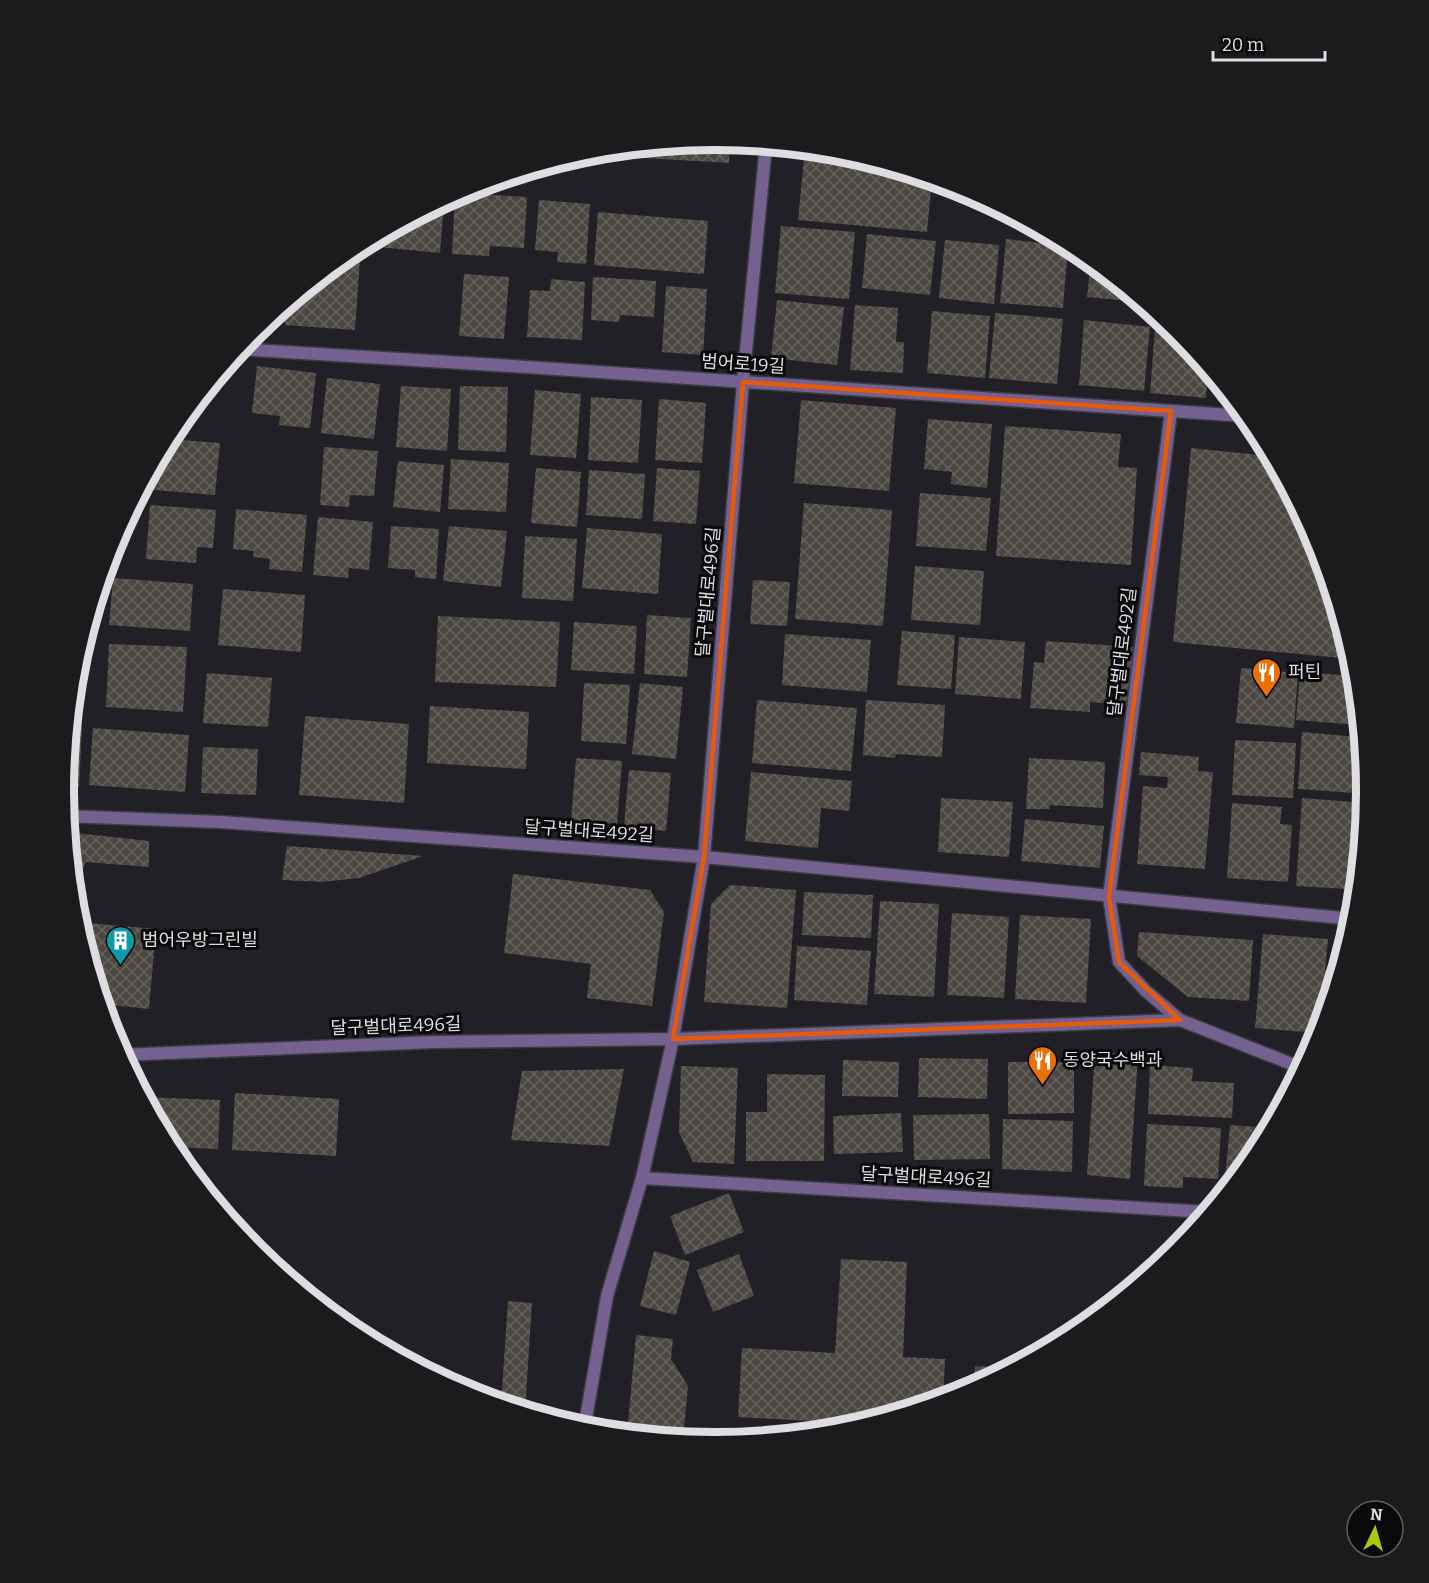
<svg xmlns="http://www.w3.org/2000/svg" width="1429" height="1583" viewBox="0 0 1429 1583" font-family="Bitter,'Noto Sans KR',serif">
  <defs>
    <pattern id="building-cross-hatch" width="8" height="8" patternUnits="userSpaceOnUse" patternTransform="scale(1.5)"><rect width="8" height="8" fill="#4c4741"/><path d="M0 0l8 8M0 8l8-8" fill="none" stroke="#65615c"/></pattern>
  </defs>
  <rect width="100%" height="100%" fill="#202026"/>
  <path fill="url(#building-cross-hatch)" d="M 715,140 L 730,142 L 729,163 L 644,158 L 645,147 Z
    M 805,149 L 842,153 L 932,180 L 927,232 L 798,220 Z
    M 459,193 L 527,197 L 524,248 L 490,246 L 489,256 L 452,254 L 455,195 Z
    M 539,200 L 590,204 L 586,264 L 557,262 L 558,252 L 535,250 Z
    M 444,201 L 440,253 L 368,246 L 368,241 Z
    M 598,212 L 708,221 L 704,274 L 594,265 Z
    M 781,226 L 855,232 L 849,299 L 775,293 Z
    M 867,234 L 936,241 L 930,295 L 862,288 Z
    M 1006,239 L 1068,246 L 1063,308 L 1000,303 Z
    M 945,240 L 999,245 L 994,304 L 939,298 Z
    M 361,245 L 355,330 L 285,325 L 286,304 L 353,250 Z
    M 1091,261 L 1129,293 L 1141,302 L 1087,297 Z
    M 464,274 L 509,277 L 504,339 L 459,336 Z
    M 593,277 L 656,281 L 654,317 L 620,315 L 619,322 L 591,320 Z
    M 551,279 L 585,282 L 582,340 L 527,337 L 530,290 L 550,291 Z
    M 666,286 L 707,289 L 703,355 L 662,352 Z
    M 777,300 L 844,307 L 837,365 L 771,358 Z
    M 855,305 L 898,308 L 896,342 L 904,342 L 903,373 L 850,370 Z
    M 932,311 L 990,316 L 985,378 L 927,373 Z
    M 995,313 L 1063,319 L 1057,384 L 989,378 Z
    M 1156,316 L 1175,331 L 1208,371 L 1206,398 L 1150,393 Z
    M 1084,320 L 1150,327 L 1144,391 L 1079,385 Z
    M 257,366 L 316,373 L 310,428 L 279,425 L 280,416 L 252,413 Z
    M 327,378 L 380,384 L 374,439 L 321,433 Z
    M 401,386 L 451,389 L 447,451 L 396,447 Z
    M 460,386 L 508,387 L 506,452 L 458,450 Z
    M 535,390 L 581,394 L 576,458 L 530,455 Z
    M 591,397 L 642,400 L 638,463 L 588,460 Z
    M 659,399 L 706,403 L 702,463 L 655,460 Z
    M 801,400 L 896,408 L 889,491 L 794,483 Z
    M 928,419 L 992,424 L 987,488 L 951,484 L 952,472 L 924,469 Z
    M 1005,426 L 1121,434 L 1118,467 L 1137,468 L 1131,565 L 996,556 Z
    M 168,439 L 220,443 L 215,495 L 154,490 L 157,460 Z
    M 324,447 L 378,451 L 374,496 L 350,495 L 349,507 L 320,505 Z
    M 1191,448 L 1270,456 L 1317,543 L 1352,659 L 1173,642 Z
    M 451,459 L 509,463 L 506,512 L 448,509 Z
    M 398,461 L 444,465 L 440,512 L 393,507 Z
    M 536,468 L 581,472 L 577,527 L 531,523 Z
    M 657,468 L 700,471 L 696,524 L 653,521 Z
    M 589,470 L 645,474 L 642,519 L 586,515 Z
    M 920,493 L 991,498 L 986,551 L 916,546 Z
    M 804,503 L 892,510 L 883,626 L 795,619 Z
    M 150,505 L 216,510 L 213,548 L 197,547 L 196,563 L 146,559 Z
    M 236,509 L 307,515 L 302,572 L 269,569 L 270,559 L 253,557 L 254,551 L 233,549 Z
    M 318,517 L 373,522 L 369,570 L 349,568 L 348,578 L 313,575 Z
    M 124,520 L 122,543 L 113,542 Z
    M 391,526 L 439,529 L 436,579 L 415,577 L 415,570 L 388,568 Z
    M 449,526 L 507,531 L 501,587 L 443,581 Z
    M 587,528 L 662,534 L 658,594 L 582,588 Z
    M 525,536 L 577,539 L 573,601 L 522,598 Z
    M 915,566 L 984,571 L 980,625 L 911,620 Z
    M 113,578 L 193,584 L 190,631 L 109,625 Z
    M 753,580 L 790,582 L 787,626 L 750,624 Z
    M 223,589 L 305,595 L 301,652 L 218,645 Z
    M 647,615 L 691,618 L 687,677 L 644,674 Z
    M 438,616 L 560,622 L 556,687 L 435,682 Z
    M 574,622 L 637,626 L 634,674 L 571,670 Z
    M 902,631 L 955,635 L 951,689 L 897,685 Z
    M 785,634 L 871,640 L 867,692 L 782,685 Z
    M 959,637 L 1025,642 L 1021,699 L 955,694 Z
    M 1046,641 L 1133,647 L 1129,705 L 1090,702 L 1090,712 L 1030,708 L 1034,662 L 1044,663 Z
    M 109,644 L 187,647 L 183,712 L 106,707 Z
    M 1241,668 L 1298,673 L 1294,728 L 1236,723 Z
    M 1300,672 L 1355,676 L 1358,725 L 1296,720 Z
    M 207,673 L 272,678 L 268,727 L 203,723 Z
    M 584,683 L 630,685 L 626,744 L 581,741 Z
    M 640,683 L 683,687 L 676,759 L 632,754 Z
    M 757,700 L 857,708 L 851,771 L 752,763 Z
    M 866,700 L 945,705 L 942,757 L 896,754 L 895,758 L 863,755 Z
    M 430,706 L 529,712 L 526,769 L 427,763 Z
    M 305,716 L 409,724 L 404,803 L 299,795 Z
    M 69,726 L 82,727 L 79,787 L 64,786 Z
    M 93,728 L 189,735 L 185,792 L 89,785 Z
    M 1302,732 L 1358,737 L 1354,793 L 1298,789 Z
    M 1235,740 L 1296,743 L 1293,798 L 1232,795 Z
    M 203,747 L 258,749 L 256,795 L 201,793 Z
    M 1141,752 L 1199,757 L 1198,771 L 1213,772 L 1205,869 L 1137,864 L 1143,786 L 1167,788 L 1168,777 L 1139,775 Z
    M 576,758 L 622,761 L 617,824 L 571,821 Z
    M 1029,758 L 1105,762 L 1103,808 L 1050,805 L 1049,809 L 1026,809 Z
    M 629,770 L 671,773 L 666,831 L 624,826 Z
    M 751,772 L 852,781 L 849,811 L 821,808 L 818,848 L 745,841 Z
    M 941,798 L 1013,802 L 1009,857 L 938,852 Z
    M 1302,798 L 1353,802 L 1347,889 L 1296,886 Z
    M 1232,803 L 1282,807 L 1280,824 L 1292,825 L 1288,882 L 1227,878 Z
    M 1025,819 L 1104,826 L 1100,868 L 1021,861 Z
    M 67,832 L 149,841 L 149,867 L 85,862 L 84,868 L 70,867 Z
    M 287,846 L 423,856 L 359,878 L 322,882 L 282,880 Z
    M 513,874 L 650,890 L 664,912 L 652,1006 L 587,998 L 591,964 L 504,953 Z
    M 730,885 L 796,890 L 787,1008 L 704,1002 L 711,904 Z
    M 804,892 L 873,895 L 871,938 L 802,935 Z
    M 880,901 L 939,904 L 934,997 L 874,994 Z
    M 952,913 L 1009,917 L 1004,998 L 947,995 Z
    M 1020,915 L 1091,919 L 1086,1003 L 1015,999 Z
    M 76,922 L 156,929 L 149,1009 L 101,1004 Z
    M 1139,932 L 1253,940 L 1249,1001 L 1188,997 L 1137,956 Z
    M 1263,934 L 1328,939 L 1325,970 L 1338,970 L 1319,1033 L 1255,1028 Z
    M 797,946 L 871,951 L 867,1005 L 794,1000 Z
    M 1095,1052 L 1138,1055 L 1130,1179 L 1087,1175 Z
    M 919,1058 L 988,1059 L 987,1099 L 918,1097 Z
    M 843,1060 L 899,1062 L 898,1097 L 842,1096 Z
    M 1008,1062 L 1074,1062 L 1074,1113 L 1008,1114 Z
    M 1150,1065 L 1193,1068 L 1192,1081 L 1234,1083 L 1232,1118 L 1148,1114 Z
    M 681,1066 L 738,1068 L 734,1164 L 693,1162 L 679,1132 Z
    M 624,1069 L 609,1146 L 511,1140 L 522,1071 Z
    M 767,1074 L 825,1075 L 824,1161 L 746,1161 L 746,1112 L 767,1112 Z
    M 235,1093 L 339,1099 L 336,1156 L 232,1150 Z
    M 142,1097 L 220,1100 L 218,1149 L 169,1147 Z
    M 901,1113 L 903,1152 L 834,1154 L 833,1116 Z
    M 989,1114 L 990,1159 L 914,1160 L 913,1115 Z
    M 1003,1119 L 1073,1121 L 1072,1172 L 1002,1169 Z
    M 1147,1124 L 1221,1128 L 1218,1179 L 1183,1177 L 1183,1188 L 1144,1186 Z
    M 1230,1125 L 1270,1128 L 1256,1154 L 1228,1188 L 1224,1188 Z
    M 729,1193 L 744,1232 L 685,1255 L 670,1216 Z
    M 654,1251 L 690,1262 L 676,1315 L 640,1306 Z
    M 739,1254 L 754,1296 L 713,1312 L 697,1270 Z
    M 841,1259 L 907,1262 L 903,1357 L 945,1359 L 943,1400 L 864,1424 L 738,1417 L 742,1348 L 835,1353 Z
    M 508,1301 L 532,1303 L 525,1411 L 501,1404 Z
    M 636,1335 L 673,1339 L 671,1359 L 688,1386 L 684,1428 L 628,1423 Z
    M 975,1366 L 1011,1368 L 974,1388 Z"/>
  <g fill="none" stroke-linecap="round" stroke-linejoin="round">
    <defs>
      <path id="minor" d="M 239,349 L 512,366 L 1245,416
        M 1171,411 L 1109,897 L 1119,962 L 1146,991 L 1180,1020 L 1302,1068
        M 65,816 L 220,822 L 704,857 L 1353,919
        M 120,1055 L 434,1042 L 673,1039 L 1180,1020
        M 642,1178 L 1208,1212
        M 584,1430 L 607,1296 L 642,1178 L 673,1039 L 704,857 L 743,382 L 766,145"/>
    </defs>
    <use href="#minor" stroke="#3b3b40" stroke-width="15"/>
    <use href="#minor" stroke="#74618f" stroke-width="12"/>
  </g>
  <path fill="none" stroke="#e8590c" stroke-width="4.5" stroke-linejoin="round" d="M 743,382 L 1171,411 L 1109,897 L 1119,962 L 1180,1020 L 673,1039 L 704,857 Z"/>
  <defs>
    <symbol id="restaurant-pin" viewBox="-11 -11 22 30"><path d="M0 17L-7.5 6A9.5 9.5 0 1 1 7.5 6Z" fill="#e8710a" stroke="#0a0a0d"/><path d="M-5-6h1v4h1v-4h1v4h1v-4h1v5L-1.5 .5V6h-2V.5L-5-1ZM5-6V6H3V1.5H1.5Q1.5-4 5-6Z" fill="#fff"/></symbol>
    <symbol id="building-pin" viewBox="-11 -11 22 30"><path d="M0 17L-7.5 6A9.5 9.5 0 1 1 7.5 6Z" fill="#0f9aa8" stroke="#0a0a0d"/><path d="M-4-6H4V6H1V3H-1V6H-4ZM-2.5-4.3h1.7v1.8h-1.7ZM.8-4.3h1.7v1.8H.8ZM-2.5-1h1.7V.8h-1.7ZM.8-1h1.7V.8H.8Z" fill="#fff"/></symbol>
  </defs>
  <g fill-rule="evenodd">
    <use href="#restaurant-pin" x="1250" y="656" width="33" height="45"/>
    <use href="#building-pin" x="104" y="924" width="33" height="45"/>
    <use href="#restaurant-pin" x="1026" y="1044" width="33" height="45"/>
  </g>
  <g text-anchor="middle" stroke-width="6" stroke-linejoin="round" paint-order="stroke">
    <g font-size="18" fill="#dedee2" stroke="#0a0a0d">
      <text transform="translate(743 364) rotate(4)" y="6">범어로19길</text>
      <text transform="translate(708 592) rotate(-85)" y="6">달구벌대로496길</text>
      <text transform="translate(1122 652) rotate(-83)" y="6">달구벌대로492길</text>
      <text transform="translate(589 831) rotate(4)" y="6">달구벌대로492길</text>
      <text transform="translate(396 1026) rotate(-2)" y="6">달구벌대로496길</text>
      <text transform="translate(926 1177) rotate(3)" y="6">달구벌대로496길</text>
    </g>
    <g font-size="18" fill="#dedee2" stroke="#0a0a0d" text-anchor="start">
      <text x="1288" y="678">퍼틴</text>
      <text x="142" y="946">범어우방그린빌</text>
      <text x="1063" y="1066">동양국수백과</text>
    </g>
  </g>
  <path d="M0 0H1429V1583H0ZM74 791a641 641 0 1 1 1282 0a641 641 0 1 1-1282 0Z" fill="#1b1b1e" fill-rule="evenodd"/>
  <path fill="none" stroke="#dedee2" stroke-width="8" d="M74 791a641 641 0 1 1 1282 0a641 641 0 1 1-1282 0Z"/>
  <g transform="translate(1375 1529) rotate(5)"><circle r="28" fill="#0a0a0d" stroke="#5f5f62" stroke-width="1.5"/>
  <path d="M0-4.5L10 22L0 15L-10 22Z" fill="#adc60f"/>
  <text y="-9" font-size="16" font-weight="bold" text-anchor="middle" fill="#dedee2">N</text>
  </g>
  <path d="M1213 51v9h112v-9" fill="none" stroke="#dedee2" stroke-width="3"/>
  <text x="1222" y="51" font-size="18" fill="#dedee2" stroke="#0a0a0d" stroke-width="4.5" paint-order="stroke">20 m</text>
</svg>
